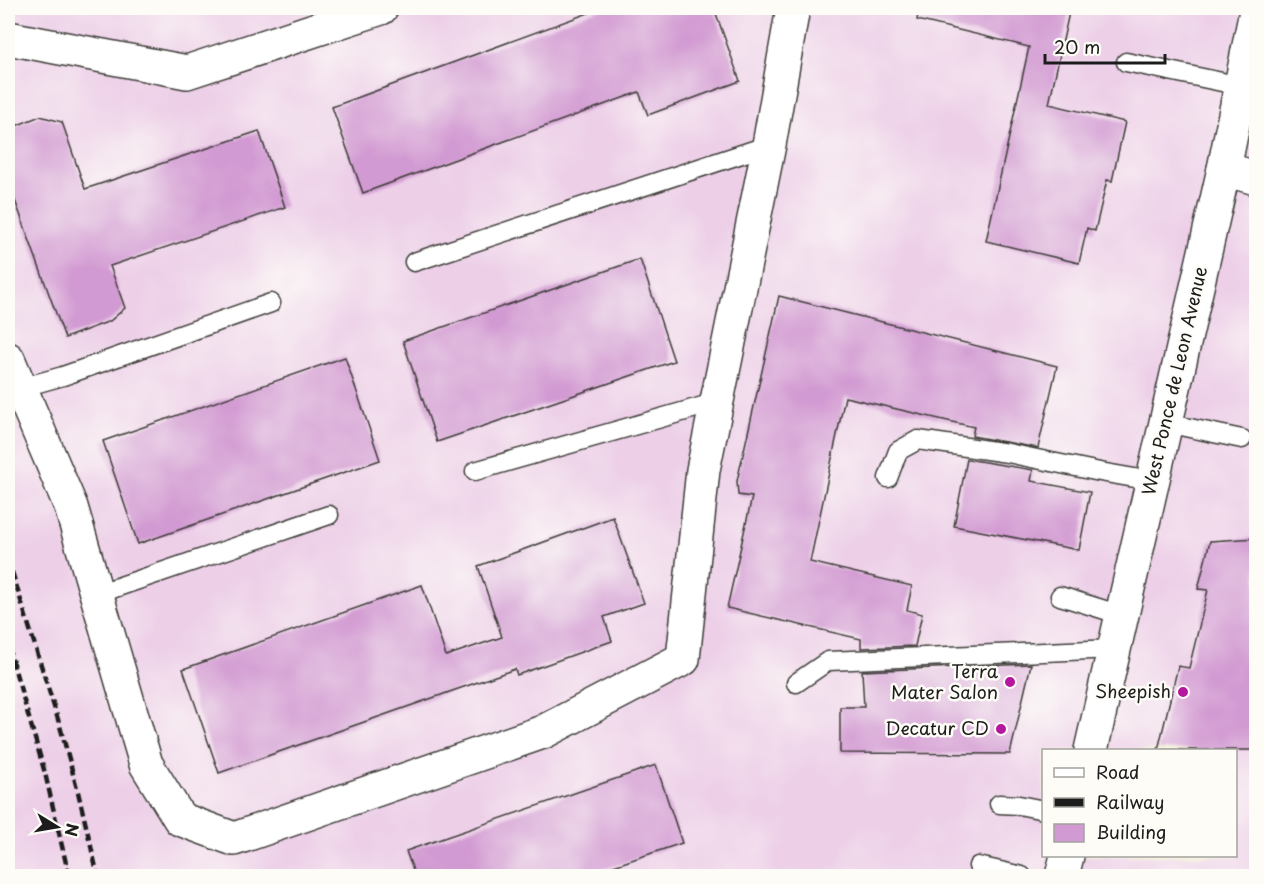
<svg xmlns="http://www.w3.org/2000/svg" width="1264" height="884" viewBox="0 0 1264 884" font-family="'Playpen Sans',sans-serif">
  <rect width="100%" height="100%" fill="#fdfcf7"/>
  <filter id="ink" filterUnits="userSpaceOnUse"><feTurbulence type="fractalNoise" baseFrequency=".0167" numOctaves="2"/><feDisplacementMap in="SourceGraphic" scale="12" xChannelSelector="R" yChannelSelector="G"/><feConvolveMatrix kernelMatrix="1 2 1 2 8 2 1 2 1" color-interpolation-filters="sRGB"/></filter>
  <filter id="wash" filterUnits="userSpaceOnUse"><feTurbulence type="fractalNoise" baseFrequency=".008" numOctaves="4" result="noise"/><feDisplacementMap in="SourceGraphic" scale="24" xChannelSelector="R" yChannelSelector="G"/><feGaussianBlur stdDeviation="1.35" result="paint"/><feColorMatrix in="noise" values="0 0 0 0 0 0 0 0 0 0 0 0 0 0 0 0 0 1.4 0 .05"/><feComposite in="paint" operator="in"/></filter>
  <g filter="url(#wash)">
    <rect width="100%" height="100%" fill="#f1ead1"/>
    <path fill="#edd0e8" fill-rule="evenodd" d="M 8,8 L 1256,8 L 1256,876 L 8,876 ZM 1044,750 L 1236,750 L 1236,856 L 1044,856 Z"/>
    <g id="blocks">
      <path fill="#d29ad2" d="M 602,8 L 714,8 L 740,81 L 648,115 L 639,92 L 363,193 L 332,107 Z
        M 919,8 L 1070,8 L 1049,104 L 1125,122 L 1112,181 L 1107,180 L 1095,231 L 1087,228 L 1079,263 L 986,241 L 1029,47 L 917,20 Z
        M 40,116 L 62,122 L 85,189 L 259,131 L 285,207 L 110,266 L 125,308 L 110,321 L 65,338 L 8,181 L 8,129 Z
        M 640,259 L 674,361 L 437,442 L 403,341 Z
        M 779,296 L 1057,366 L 1038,448 L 972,436 L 974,427 L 845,397 L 810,562 L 912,586 L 907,610 L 922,614 L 915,646 L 861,648 L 861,639 L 727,608 L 752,497 L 738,495 L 737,481 Z
        M 345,357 L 380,460 L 138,544 L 103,441 Z
        M 967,459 L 1033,470 L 1031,481 L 1090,492 L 1079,550 L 954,526 Z
        M 613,517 L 644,603 L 604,617 L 612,641 L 517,675 L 515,669 L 219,773 L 183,669 L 422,585 L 446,656 L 502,637 L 478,566 Z
        M 1257,538 L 1257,750 L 1158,750 L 1178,666 L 1189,668 L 1208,590 L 1198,589 L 1210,541 Z
        M 1031,664 L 1010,754 L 840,753 L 840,707 L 864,707 L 862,671 Z
        M 656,765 L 682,843 L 584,876 L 415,876 L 406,851 Z"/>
    </g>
  </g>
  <g filter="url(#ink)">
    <use href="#blocks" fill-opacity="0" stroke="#3c3b37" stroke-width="1.5"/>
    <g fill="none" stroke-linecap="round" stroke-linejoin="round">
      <defs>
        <path id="service" d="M 1126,62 L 1241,86
          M 414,262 L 769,145
          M 20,388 L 63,376 L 271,303
          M 1166,423 L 1242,439
          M 475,471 L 717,402
          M 888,478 L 898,451 L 918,440 L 1008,453 L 1100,472 L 1152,481
          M 97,594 L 329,515
          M 1060,596 L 1121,615
          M 796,683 L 828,661 L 1114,649
          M 999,804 L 1019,805 L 1044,810
          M 978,866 L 1022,876"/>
        <path id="minor" d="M 8,38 L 187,72 L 381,8
          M 1224,169 L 1256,178
          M 8,359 L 71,507 L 146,764 L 180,819 L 234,839 L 543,732 L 683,659 L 703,470 L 769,145 L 793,8"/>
        <path id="secondary" d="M 1091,750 L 1224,169 L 1256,11
          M 1062,876 L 1067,856"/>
      </defs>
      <use href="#service" stroke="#3c3b37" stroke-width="21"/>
      <use href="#minor" stroke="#3c3b37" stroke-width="36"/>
      <use href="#secondary" stroke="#3c3b37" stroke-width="36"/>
      <use href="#service" stroke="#fff" stroke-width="18"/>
      <use href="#minor" stroke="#fff" stroke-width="33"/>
      <use href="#secondary" stroke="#fff" stroke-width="33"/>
      <path stroke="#1c1c1c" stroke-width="4.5" stroke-dasharray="9 4.5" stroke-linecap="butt" d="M 8,559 L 60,726 L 78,792 L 98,876
        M 8,646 L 45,773 L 69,876"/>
    </g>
  </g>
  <g fill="#b5179e" stroke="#fdfcf7" stroke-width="2">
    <circle cx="1010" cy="682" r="6"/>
    <circle cx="1183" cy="692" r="6"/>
    <circle cx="1001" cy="729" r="6"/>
  </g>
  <g text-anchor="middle" stroke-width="5" stroke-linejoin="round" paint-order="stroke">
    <g font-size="18" fill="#1c1c1c" stroke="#fdfcf7">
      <text transform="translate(1175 381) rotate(-77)" y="6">West Ponce de Leon Avenue</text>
    </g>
    <g font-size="18" fill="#1c1c1c" stroke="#fdfcf7" text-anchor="end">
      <text x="998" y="678">Terra<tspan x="998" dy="21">Mater Salon</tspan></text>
      <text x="1171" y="698">Sheepish</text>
      <text x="989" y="735">Decatur CD</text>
    </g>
  </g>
  <rect width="1264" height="884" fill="none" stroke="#fdfcf7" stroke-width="30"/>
  <rect x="1042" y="749" width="195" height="108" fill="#fdfcf7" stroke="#a3a29f" stroke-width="1.5"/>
  <rect x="1054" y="768" width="30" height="9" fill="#ffffff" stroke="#a3a29f" stroke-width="1.5"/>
  <text x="1096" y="779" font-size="18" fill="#1c1c1c">Road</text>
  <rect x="1054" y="798" width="30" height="9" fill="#1c1c1c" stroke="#a3a29f" stroke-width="1.5"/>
  <text x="1096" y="809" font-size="18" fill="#1c1c1c">Railway</text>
  <rect x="1054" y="824" width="30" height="18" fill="#d29ad2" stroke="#a3a29f" stroke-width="1.5"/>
  <text x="1096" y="839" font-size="18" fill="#1c1c1c">Building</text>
  <g transform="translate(57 827) rotate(101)" stroke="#fdfcf7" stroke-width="4.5" paint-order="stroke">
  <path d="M0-4.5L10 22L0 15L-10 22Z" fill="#1c1c1c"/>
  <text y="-9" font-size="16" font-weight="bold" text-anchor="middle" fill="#1c1c1c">N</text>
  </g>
  <path d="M1045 54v9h120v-9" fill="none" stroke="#1c1c1c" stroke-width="3"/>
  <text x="1054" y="54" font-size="18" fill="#1c1c1c" stroke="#fdfcf7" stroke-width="4.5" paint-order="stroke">20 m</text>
</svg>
